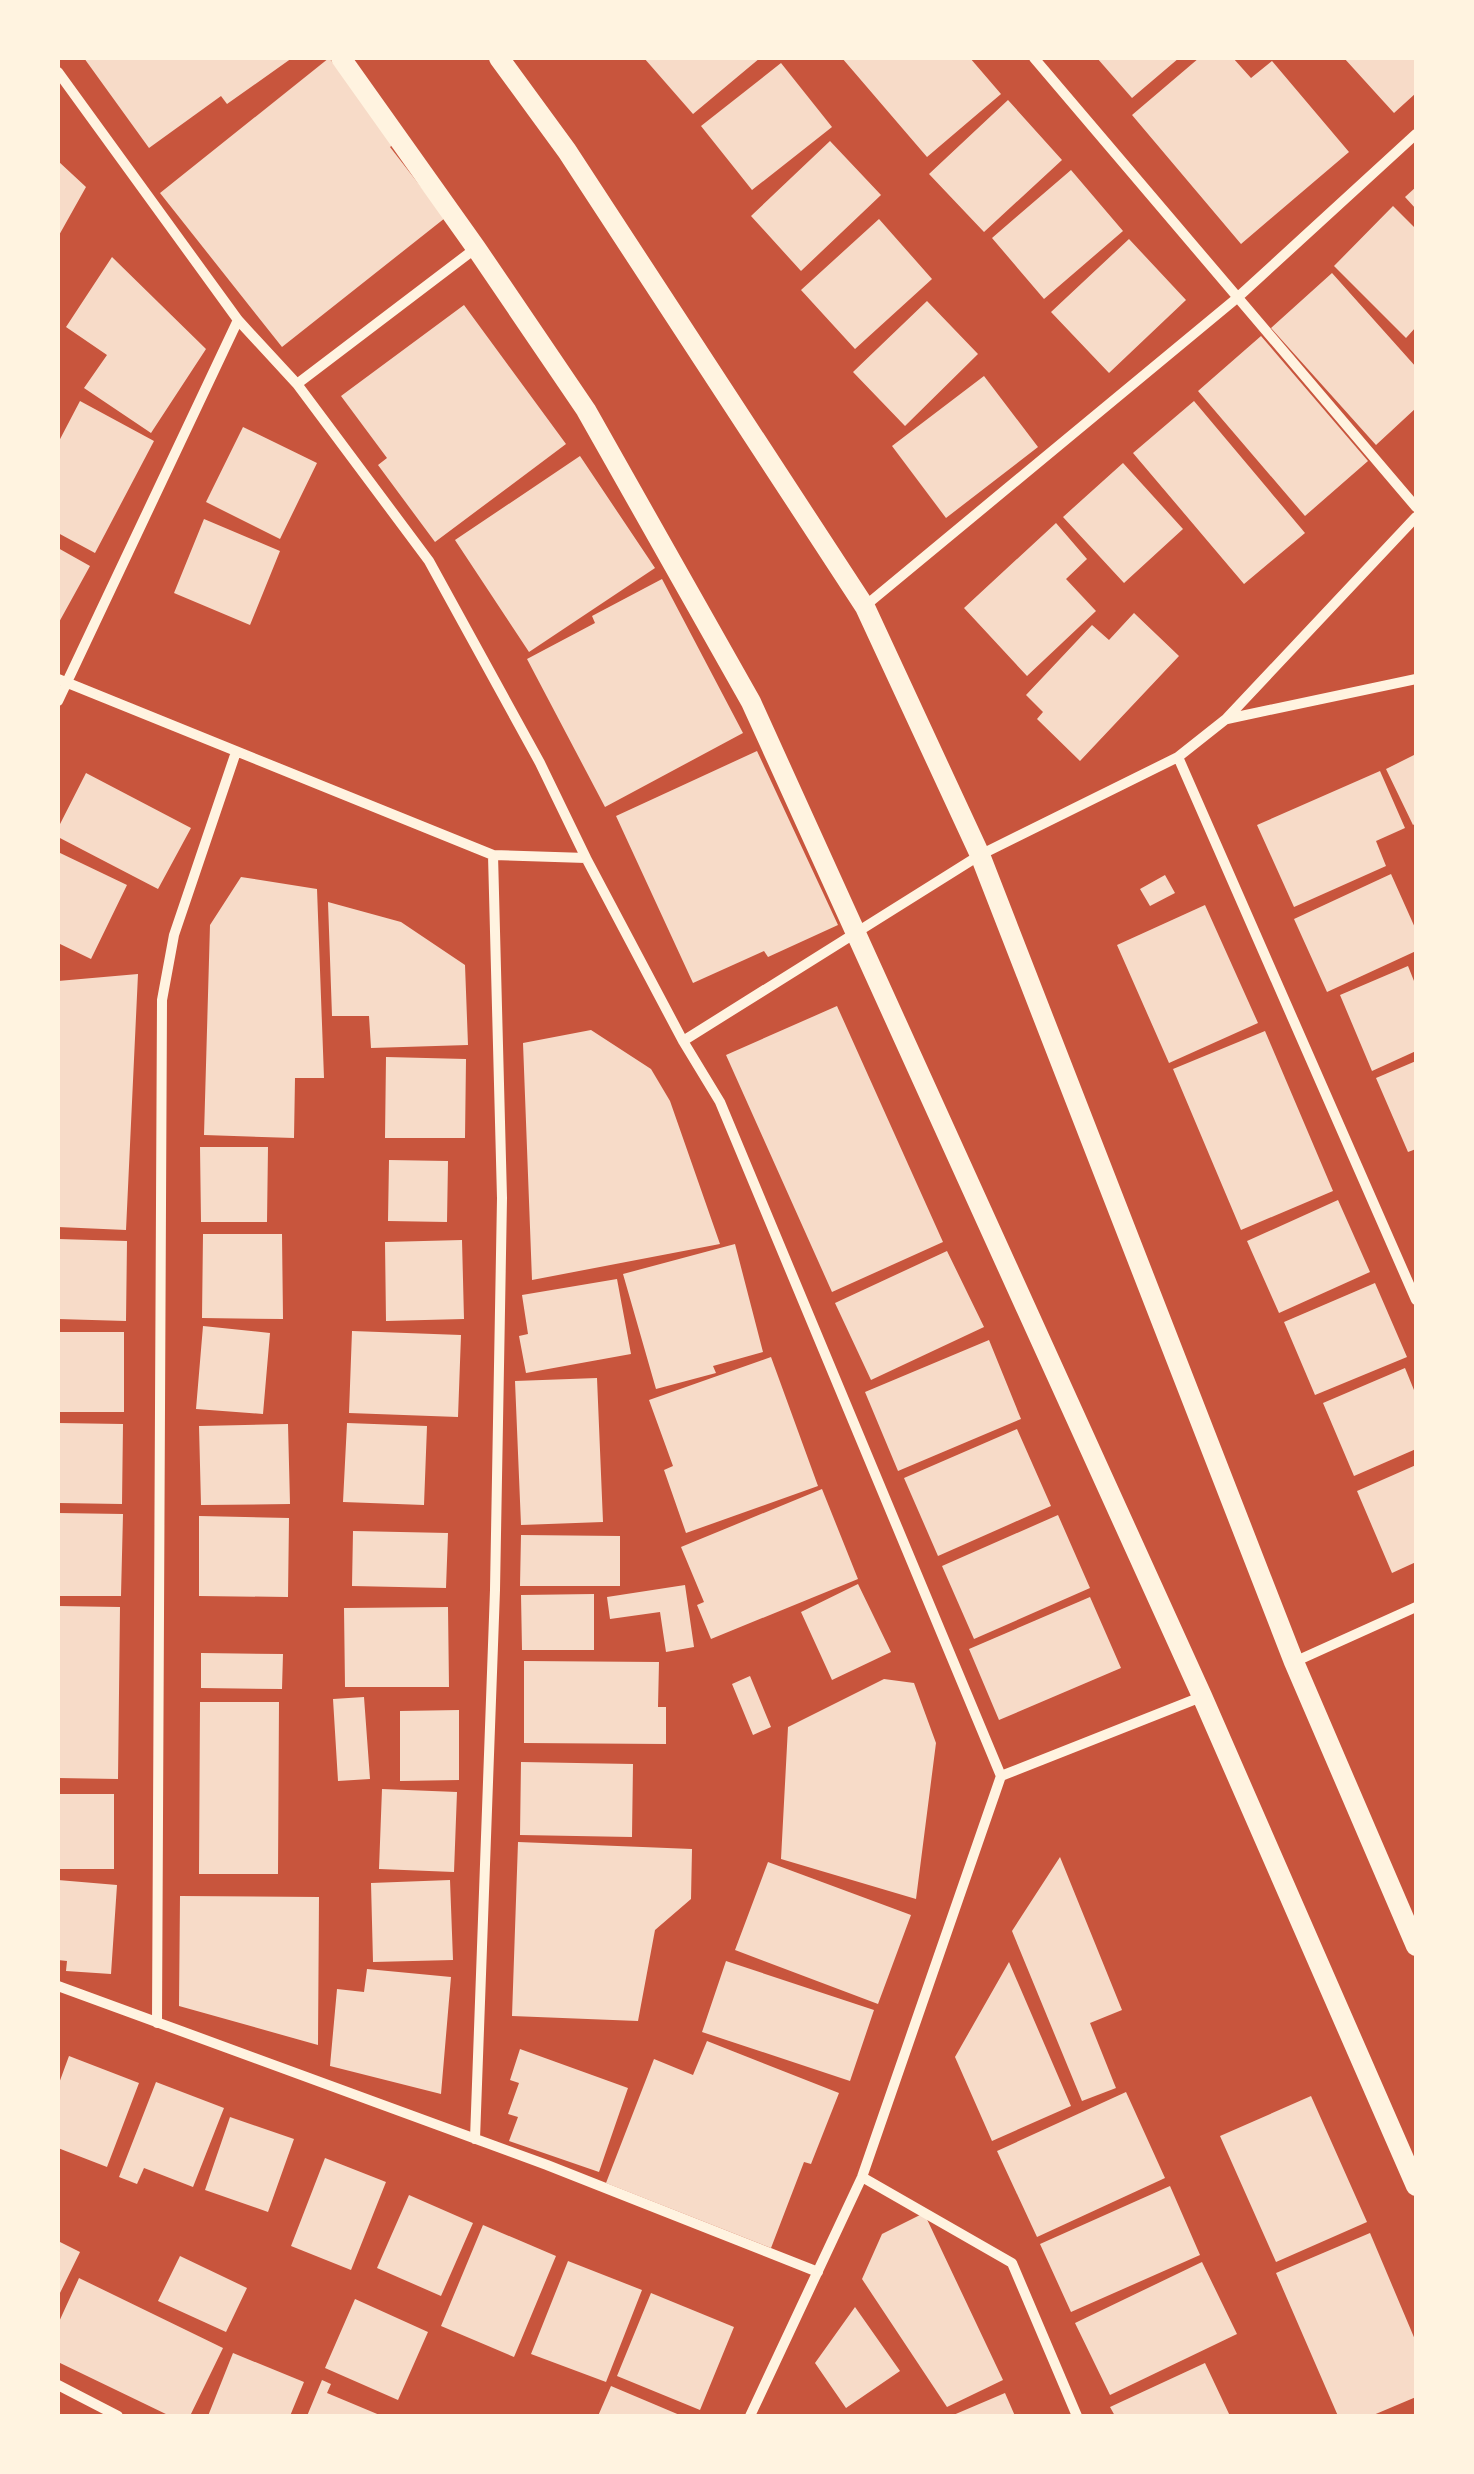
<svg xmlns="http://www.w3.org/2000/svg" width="1474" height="2474" viewBox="0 0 1474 2474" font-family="Lora,serif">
  <rect width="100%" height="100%" fill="#c8553d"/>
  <path fill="#f7dbc8" d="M 84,58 L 292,58 L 227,104 L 221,96 L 149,148 Z
    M 329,58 L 396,142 L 390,147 L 445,218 L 282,347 L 160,193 Z
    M 644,58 L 760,58 L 693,114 Z
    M 842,58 L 970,58 L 1001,94 L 927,157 Z
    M 1097,58 L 1179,58 L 1132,98 Z
    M 1199,58 L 1233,58 L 1251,78 L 1272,61 L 1349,152 L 1241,244 L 1132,115 Z
    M 1344,58 L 1416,58 L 1416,93 L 1394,113 Z
    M 781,63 L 832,127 L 752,190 L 701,126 Z
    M 1008,100 L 1062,160 L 984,232 L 929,174 Z
    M 830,141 L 881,195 L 801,271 L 751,216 Z
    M 58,161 L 86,187 L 58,237 Z
    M 1071,170 L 1123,231 L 1044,299 L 992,238 Z
    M 1416,187 L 1416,209 L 1405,197 Z
    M 1393,206 L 1416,229 L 1416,327 L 1406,338 L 1334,266 Z
    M 879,219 L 932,279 L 855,349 L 801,290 Z
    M 1129,239 L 1186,300 L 1109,373 L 1051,312 Z
    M 112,257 L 206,349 L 151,433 L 84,388 L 107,355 L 66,327 Z
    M 1332,273 L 1416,367 L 1416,408 L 1376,445 L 1271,328 Z
    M 927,301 L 978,354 L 905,426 L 853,372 Z
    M 464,305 L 566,444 L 435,542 L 378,465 L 387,458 L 341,396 Z
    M 1261,336 L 1368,461 L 1305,516 L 1198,391 Z
    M 984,376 L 1038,447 L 946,518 L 892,446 Z
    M 80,401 L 154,441 L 95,553 L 58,533 L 58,443 Z
    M 1194,401 L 1305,533 L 1244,584 L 1133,453 Z
    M 243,427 L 317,463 L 280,539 L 206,502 Z
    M 580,456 L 655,568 L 529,652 L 455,540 Z
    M 1123,463 L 1183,529 L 1124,583 L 1063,517 Z
    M 204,519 L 280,551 L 250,625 L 174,593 Z
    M 1056,523 L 1087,559 L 1066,579 L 1096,611 L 1027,676 L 964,608 Z
    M 58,548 L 90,566 L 58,624 Z
    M 662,579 L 743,733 L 605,807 L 527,659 L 595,623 L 592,616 Z
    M 1134,613 L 1179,656 L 1080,761 L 1037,719 L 1043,712 L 1026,695 L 1092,625 L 1109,640 Z
    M 757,751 L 838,925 L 768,957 L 764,951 L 693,983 L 616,816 Z
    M 1416,754 L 1416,823 L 1413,825 L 1386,769 Z
    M 1380,771 L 1405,828 L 1376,841 L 1386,866 L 1294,907 L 1257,825 Z
    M 86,773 L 191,828 L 158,889 L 58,837 L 58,828 Z
    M 58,852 L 127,885 L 91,959 L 58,943 Z
    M 1391,874 L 1416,930 L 1416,951 L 1327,992 L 1294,919 Z
    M 1165,875 L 1175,893 L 1150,906 L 1140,889 Z
    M 241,877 L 317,889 L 324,1078 L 295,1078 L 294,1138 L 204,1135 L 210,925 Z
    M 328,902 L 401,922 L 465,965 L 468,1045 L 371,1048 L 369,1016 L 332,1016 Z
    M 1205,905 L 1258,1023 L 1169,1063 L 1117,945 Z
    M 1408,966 L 1416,986 L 1416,1051 L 1372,1071 L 1340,995 Z
    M 138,974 L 126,1230 L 58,1227 L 58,981 Z
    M 837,1006 L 943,1242 L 832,1292 L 726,1055 Z
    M 591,1030 L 651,1069 L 670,1101 L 720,1244 L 532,1280 L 523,1043 Z
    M 1265,1031 L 1333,1191 L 1241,1230 L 1173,1069 Z
    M 386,1057 L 466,1059 L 465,1138 L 385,1138 Z
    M 1416,1061 L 1416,1149 L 1408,1152 L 1376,1078 Z
    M 200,1147 L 268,1147 L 267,1222 L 201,1222 Z
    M 389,1160 L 448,1161 L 447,1222 L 388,1221 Z
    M 1338,1200 L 1370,1272 L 1279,1313 L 1247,1241 Z
    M 203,1234 L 282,1234 L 283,1319 L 202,1318 Z
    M 58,1239 L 127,1241 L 126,1321 L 58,1319 Z
    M 462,1240 L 464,1319 L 386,1321 L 385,1242 Z
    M 735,1244 L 763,1352 L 713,1366 L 716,1373 L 656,1389 L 623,1274 Z
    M 947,1251 L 984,1327 L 871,1380 L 835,1303 Z
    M 617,1279 L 631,1354 L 526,1373 L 519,1336 L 528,1334 L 522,1295 Z
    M 1375,1283 L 1407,1357 L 1315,1395 L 1284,1322 Z
    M 203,1326 L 270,1333 L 263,1414 L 196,1409 Z
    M 352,1331 L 461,1335 L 458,1417 L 349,1413 Z
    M 58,1332 L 124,1332 L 124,1412 L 58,1412 Z
    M 989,1340 L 1021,1419 L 898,1471 L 865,1392 Z
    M 771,1357 L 818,1486 L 686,1533 L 664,1470 L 673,1466 L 649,1400 Z
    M 1405,1368 L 1416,1395 L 1416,1449 L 1354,1476 L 1323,1403 Z
    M 597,1378 L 603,1522 L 521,1525 L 515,1381 Z
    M 58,1423 L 123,1424 L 122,1504 L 58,1503 Z
    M 347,1423 L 427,1426 L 424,1505 L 343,1502 Z
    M 288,1424 L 290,1504 L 201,1505 L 199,1426 Z
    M 1017,1429 L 1051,1506 L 938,1556 L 904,1478 Z
    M 1416,1465 L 1416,1562 L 1392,1573 L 1357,1491 Z
    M 822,1489 L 858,1579 L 711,1639 L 697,1605 L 704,1602 L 681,1547 Z
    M 58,1513 L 123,1514 L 121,1596 L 58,1596 Z
    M 1058,1515 L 1090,1588 L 974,1639 L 942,1566 Z
    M 199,1516 L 289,1518 L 288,1597 L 199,1596 Z
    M 353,1531 L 448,1533 L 446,1588 L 352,1586 Z
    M 521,1535 L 620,1536 L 620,1586 L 520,1586 Z
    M 858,1584 L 891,1652 L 832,1680 L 801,1612 Z
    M 685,1585 L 694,1647 L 666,1652 L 660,1612 L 610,1619 L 607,1597 Z
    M 594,1594 L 594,1650 L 522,1650 L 521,1595 Z
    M 1090,1597 L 1121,1668 L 999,1720 L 969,1649 Z
    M 58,1606 L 120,1607 L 118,1779 L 58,1778 Z
    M 448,1607 L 449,1687 L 345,1687 L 344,1608 Z
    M 201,1653 L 283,1654 L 282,1689 L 201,1688 Z
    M 524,1661 L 659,1662 L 658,1707 L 666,1707 L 666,1744 L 524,1743 Z
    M 750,1676 L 771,1727 L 753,1735 L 732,1684 Z
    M 884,1679 L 914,1683 L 936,1743 L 916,1899 L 781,1859 L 788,1727 Z
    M 364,1697 L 370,1779 L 338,1781 L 333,1699 Z
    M 200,1702 L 279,1702 L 278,1874 L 199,1874 Z
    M 459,1710 L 459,1780 L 400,1781 L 400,1711 Z
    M 521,1762 L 633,1764 L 632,1837 L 520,1835 Z
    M 382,1789 L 457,1792 L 454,1872 L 379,1869 Z
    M 58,1794 L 114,1794 L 114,1869 L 58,1869 Z
    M 518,1842 L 692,1849 L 691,1899 L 655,1930 L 638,2021 L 512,2016 Z
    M 1060,1857 L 1122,2010 L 1090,2023 L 1116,2088 L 1082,2101 L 1012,1931 Z
    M 768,1862 L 911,1915 L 878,2004 L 735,1950 Z
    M 58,1880 L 117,1885 L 111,1974 L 66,1971 L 67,1961 L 58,1960 Z
    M 450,1880 L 453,1960 L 373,1962 L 371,1883 Z
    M 180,1896 L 319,1897 L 318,2045 L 179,2006 Z
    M 726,1961 L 874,2010 L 850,2081 L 702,2032 Z
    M 1009,1962 L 1071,2106 L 992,2141 L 955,2057 Z
    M 367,1969 L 451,1977 L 441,2094 L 330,2066 L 337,1989 L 364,1992 Z
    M 707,2041 L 839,2093 L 811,2164 L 804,2162 L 771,2248 L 606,2183 L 654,2059 L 693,2075 Z
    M 520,2049 L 628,2088 L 599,2172 L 509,2141 L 518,2117 L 508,2114 L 519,2083 L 510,2080 Z
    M 69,2056 L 139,2083 L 107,2167 L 58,2148 L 58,2086 Z
    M 156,2082 L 224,2108 L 193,2187 L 144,2168 L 137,2184 L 119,2177 Z
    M 1126,2092 L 1165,2178 L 1037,2237 L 997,2151 Z
    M 1311,2096 L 1367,2222 L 1276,2262 L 1220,2136 Z
    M 230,2117 L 294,2139 L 268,2212 L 205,2190 Z
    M 325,2158 L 386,2182 L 351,2270 L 291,2246 Z
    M 1170,2186 L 1200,2255 L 1071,2312 L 1040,2244 Z
    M 409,2195 L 473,2223 L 441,2296 L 377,2268 Z
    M 924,2213 L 1003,2380 L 947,2407 L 862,2279 L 882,2234 Z
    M 483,2225 L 556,2256 L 514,2357 L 441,2326 Z
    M 1370,2233 L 1416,2342 L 1416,2397 L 1371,2416 L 1338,2416 L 1276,2273 Z
    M 58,2241 L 80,2252 L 58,2297 Z
    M 180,2256 L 247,2288 L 226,2332 L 158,2301 Z
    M 568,2261 L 642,2290 L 606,2382 L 531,2354 Z
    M 1202,2262 L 1237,2334 L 1110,2395 L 1075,2323 Z
    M 79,2278 L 223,2348 L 190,2416 L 170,2416 L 58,2362 L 58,2324 Z
    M 651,2293 L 734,2327 L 700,2410 L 617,2376 Z
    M 355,2299 L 428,2332 L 398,2400 L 325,2368 Z
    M 855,2307 L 900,2371 L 846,2408 L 815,2363 Z
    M 233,2353 L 304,2382 L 290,2416 L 208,2416 Z
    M 1205,2363 L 1230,2416 L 1115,2416 L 1110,2407 Z
    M 322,2380 L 331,2384 L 327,2393 L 382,2416 L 307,2416 Z
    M 611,2386 L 682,2416 L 598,2416 Z
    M 1005,2393 L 1015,2416 L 951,2416 Z"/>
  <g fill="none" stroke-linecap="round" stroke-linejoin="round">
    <path stroke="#fff3e0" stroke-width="10" d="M 1034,58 L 1416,507
      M 58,72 L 238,320 L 297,384 L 429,561 L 540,763 L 586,858 L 493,855 L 58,679
      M 297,384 L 476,248
      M 865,606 L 1237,298 L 1416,134
      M 58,701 L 238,320
      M 1227,719 L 1416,679
      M 1178,757 L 1416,1300
      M 586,858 L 683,1041 L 720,1102 L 1001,1776
      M 683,1041 L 980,855 L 1178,757 L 1226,719 L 1416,517
      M 1294,1662 L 1416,1607
      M 58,1986 L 547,2165 L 818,2272
      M 157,2023 L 162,1000 L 174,935 L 236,752
      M 475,2139 L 495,1590 L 502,1198 L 493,855
      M 862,2177 L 1012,2263 L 1077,2416
      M 58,2385 L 118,2416
      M 750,2416 L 862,2177 L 1001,1776 L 1201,1697"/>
    <path stroke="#fff3e0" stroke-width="20" d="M 341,58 L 476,248 L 586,410 L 751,702 L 1202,1696 L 1416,2186
      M 499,58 L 567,151 L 865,607 L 980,855 L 1294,1662 L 1416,1946"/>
  </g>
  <rect width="1474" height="2474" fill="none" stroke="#fff3e0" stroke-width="120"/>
</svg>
